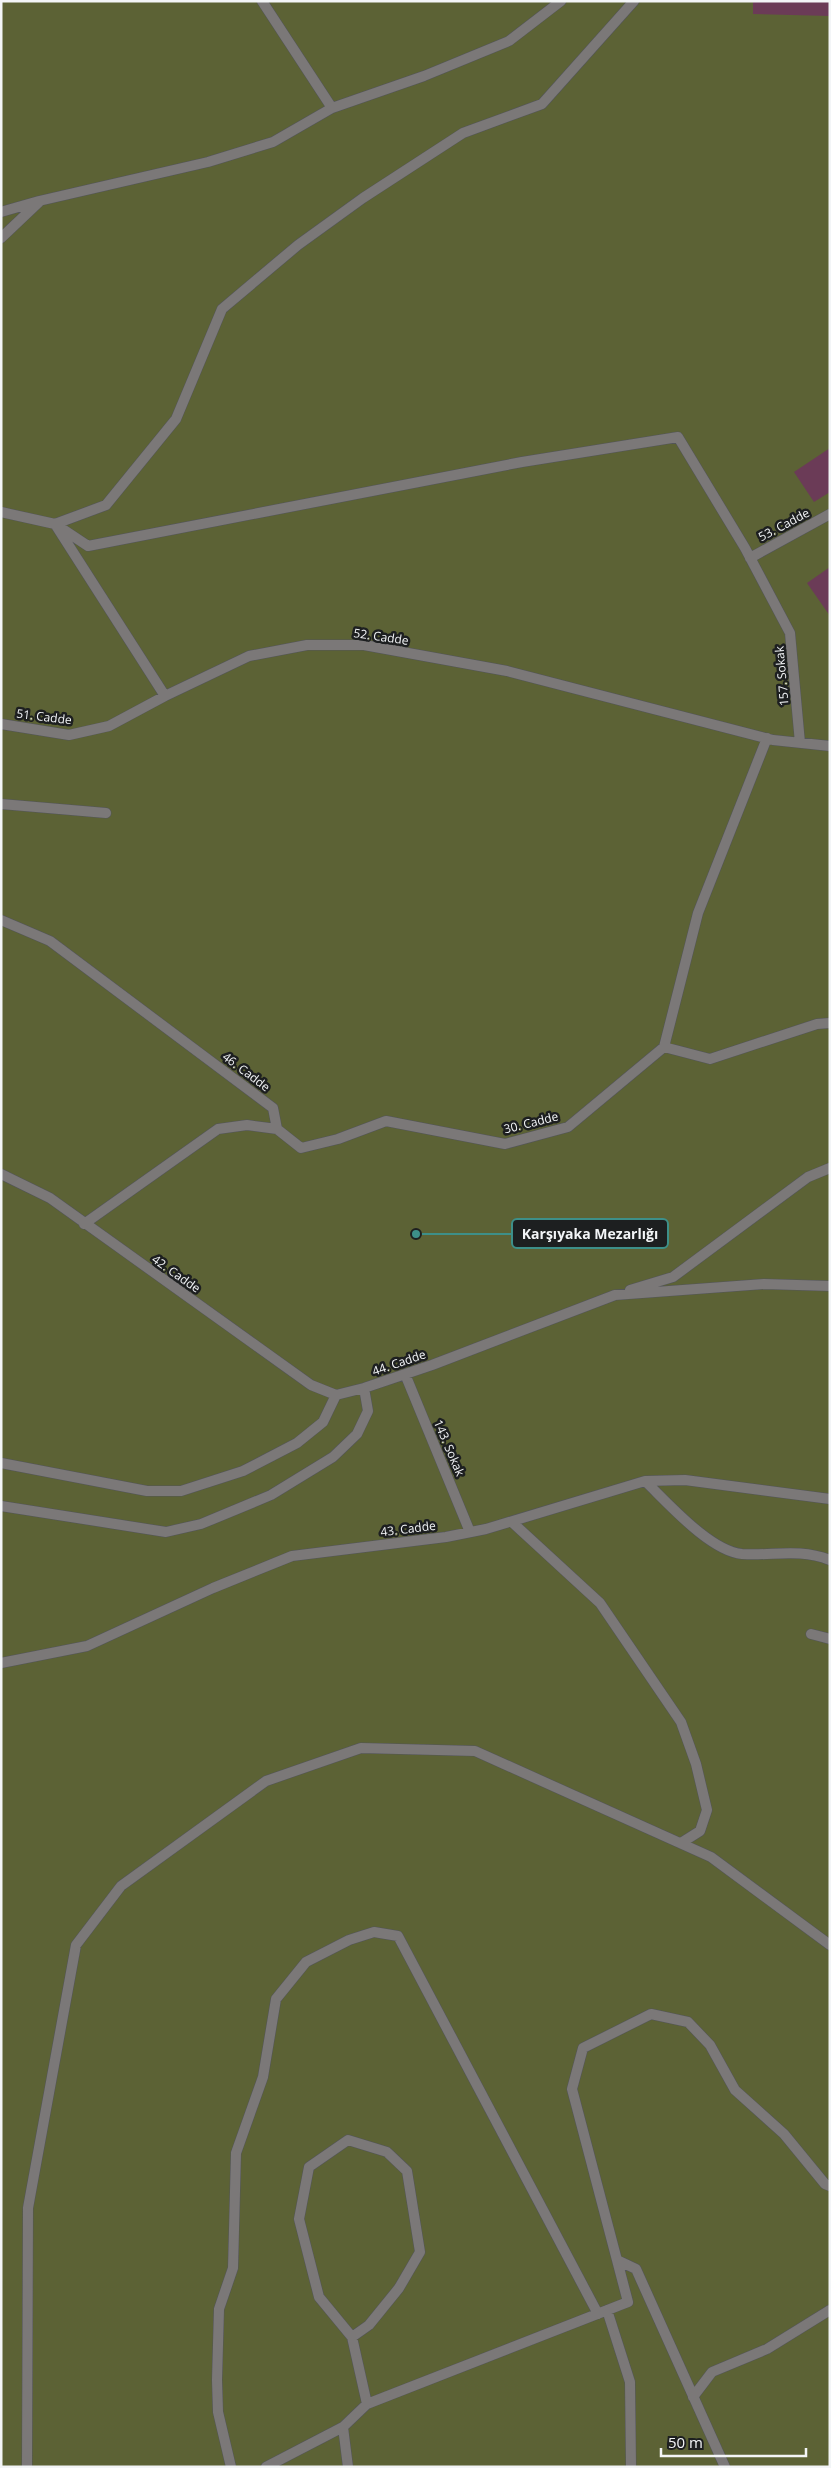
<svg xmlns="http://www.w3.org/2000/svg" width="831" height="2468" viewBox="0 0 831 2468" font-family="'Open Sans',sans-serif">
  <rect width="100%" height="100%" fill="#34373b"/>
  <path fill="#5c6235" d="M 1,1 L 830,1 L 830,2467 L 1,2467 Z"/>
  <path fill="#6b3b57" d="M 753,1 L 830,1 L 830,16 L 753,14 Z
    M 830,448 L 830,492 L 814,502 L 794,472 Z
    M 830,567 L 830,616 L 807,583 Z"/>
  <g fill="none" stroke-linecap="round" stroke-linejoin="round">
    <defs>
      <path id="service" d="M 262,1 L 332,108
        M 1,212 L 39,201 L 208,162 L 273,142 L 332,108 L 424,76 L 509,41 L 561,1
        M 1,238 L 39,202
        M 1,512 L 55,524 L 165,696 L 249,656 L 307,645 L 364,645 L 507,671 L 773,740 L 830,746
        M 55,524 L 88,546 L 522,462 L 678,437 L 745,548 L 790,633 L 800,743
        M 55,524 L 106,505 L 176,419 L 222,309 L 298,245 L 363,198 L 463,133 L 542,104 L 634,1
        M 750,558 L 830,514
        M 1,724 L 69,735 L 109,726 L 165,696
        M 1,804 L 106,813
        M 1,920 L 50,941 L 273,1108 L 277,1129 L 247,1125 L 218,1129 L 84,1224
        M 664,1047 L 698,913 L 767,738
        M 277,1129 L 301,1148 L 338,1139 L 386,1121 L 505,1144 L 568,1127 L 664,1047 L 710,1059 L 817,1024 L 830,1023
        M 1,1174 L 50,1198 L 311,1385 L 336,1395
        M 630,1290 L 673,1277 L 808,1177 L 830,1168
        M 405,1374 L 470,1532
        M 336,1395 L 364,1388 L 432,1365 L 615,1295 L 764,1284 L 830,1286
        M 1,1463 L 147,1491 L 181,1491 L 243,1471 L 297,1443 L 323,1422 L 336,1395
        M 645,1481 C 668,1503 710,1551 742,1554 C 774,1556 798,1548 830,1560
        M 1,1506 L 166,1532 L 201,1524 L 271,1495 L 333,1457 L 357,1434 L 368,1411 L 364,1388
        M 513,1523 L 600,1603 L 681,1722 L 696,1764 L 707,1810 L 700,1831 L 681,1843
        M 811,1634 L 830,1639
        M 1,1663 L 87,1646 L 213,1588 L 292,1556 L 446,1537 L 486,1529 L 645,1481 L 685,1480 L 830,1499
        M 617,2260 L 636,2269 L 725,2467
        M 607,2310 L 630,2382 L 631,2467
        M 352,2337 L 369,2325 L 399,2288 L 420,2252 L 407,2171 L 387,2152 L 348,2140 L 309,2167 L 299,2219 L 319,2297 L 352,2337 L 367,2404
        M 693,2397 L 712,2372 L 767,2349 L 830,2310
        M 27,2467 L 28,2208 L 76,1945 L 121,1886 L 266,1781 L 361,1748 L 475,1751 L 711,1857 L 830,1945
        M 231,2467 L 218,2412 L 217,2380 L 219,2309 L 233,2268 L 236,2153 L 263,2077 L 276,1999 L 306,1962 L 349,1940 L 374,1932 L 398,1936 L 598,2314
        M 266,2467 L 343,2427
        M 348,2467 L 343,2427 L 367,2404 L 628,2302 L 572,2089 L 583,2048 L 651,2014 L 688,2022 L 710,2045 L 735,2090 L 784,2134 L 825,2184 L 830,2186"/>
    </defs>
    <use href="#service" stroke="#535559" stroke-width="11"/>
    <use href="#service" stroke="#7b7878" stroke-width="10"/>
  </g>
  <g text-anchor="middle" stroke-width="5" stroke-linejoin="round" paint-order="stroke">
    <g font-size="12" fill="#f3f5f7" stroke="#1d1f20">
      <text transform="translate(784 525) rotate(-28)" y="4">53. Cadde</text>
      <text transform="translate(381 637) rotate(8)" y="4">52. Cadde</text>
      <text transform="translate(782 676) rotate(-95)" y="4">157. Sokak</text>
      <text transform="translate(44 717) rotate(7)" y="4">51. Cadde</text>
      <text transform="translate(246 1072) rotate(37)" y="4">46. Cadde</text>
      <text transform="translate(531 1123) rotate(-14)" y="4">30. Cadde</text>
      <text transform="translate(176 1274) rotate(35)" y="4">42. Cadde</text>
      <text transform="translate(399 1363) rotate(-19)" y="4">44. Cadde</text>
      <text transform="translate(449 1448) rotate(67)" y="4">143. Sokak</text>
      <text transform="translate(408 1529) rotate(-7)" y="4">43. Cadde</text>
    </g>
  </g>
  <path fill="none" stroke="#3d8f89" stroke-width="2" d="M416 1234L512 1234"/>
  <circle fill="#3d8f89" stroke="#1d1f20" stroke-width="2" cx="416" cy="1234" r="5"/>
  <rect fill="#1d1f20" stroke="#3d8f89" stroke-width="2" x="512" y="1219" width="156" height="29" rx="5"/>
  <g font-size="14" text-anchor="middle" font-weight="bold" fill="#f3f5f7">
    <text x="590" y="1239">Karşıyaka Mezarlığı</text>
  </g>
  <rect width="831" height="2468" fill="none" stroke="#f3f5f7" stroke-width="5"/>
  <path d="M661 2448v8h145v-8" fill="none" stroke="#f3f5f7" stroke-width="2.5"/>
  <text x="668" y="2448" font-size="15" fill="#f3f5f7" stroke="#1d1f20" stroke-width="4" paint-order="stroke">50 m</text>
</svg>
